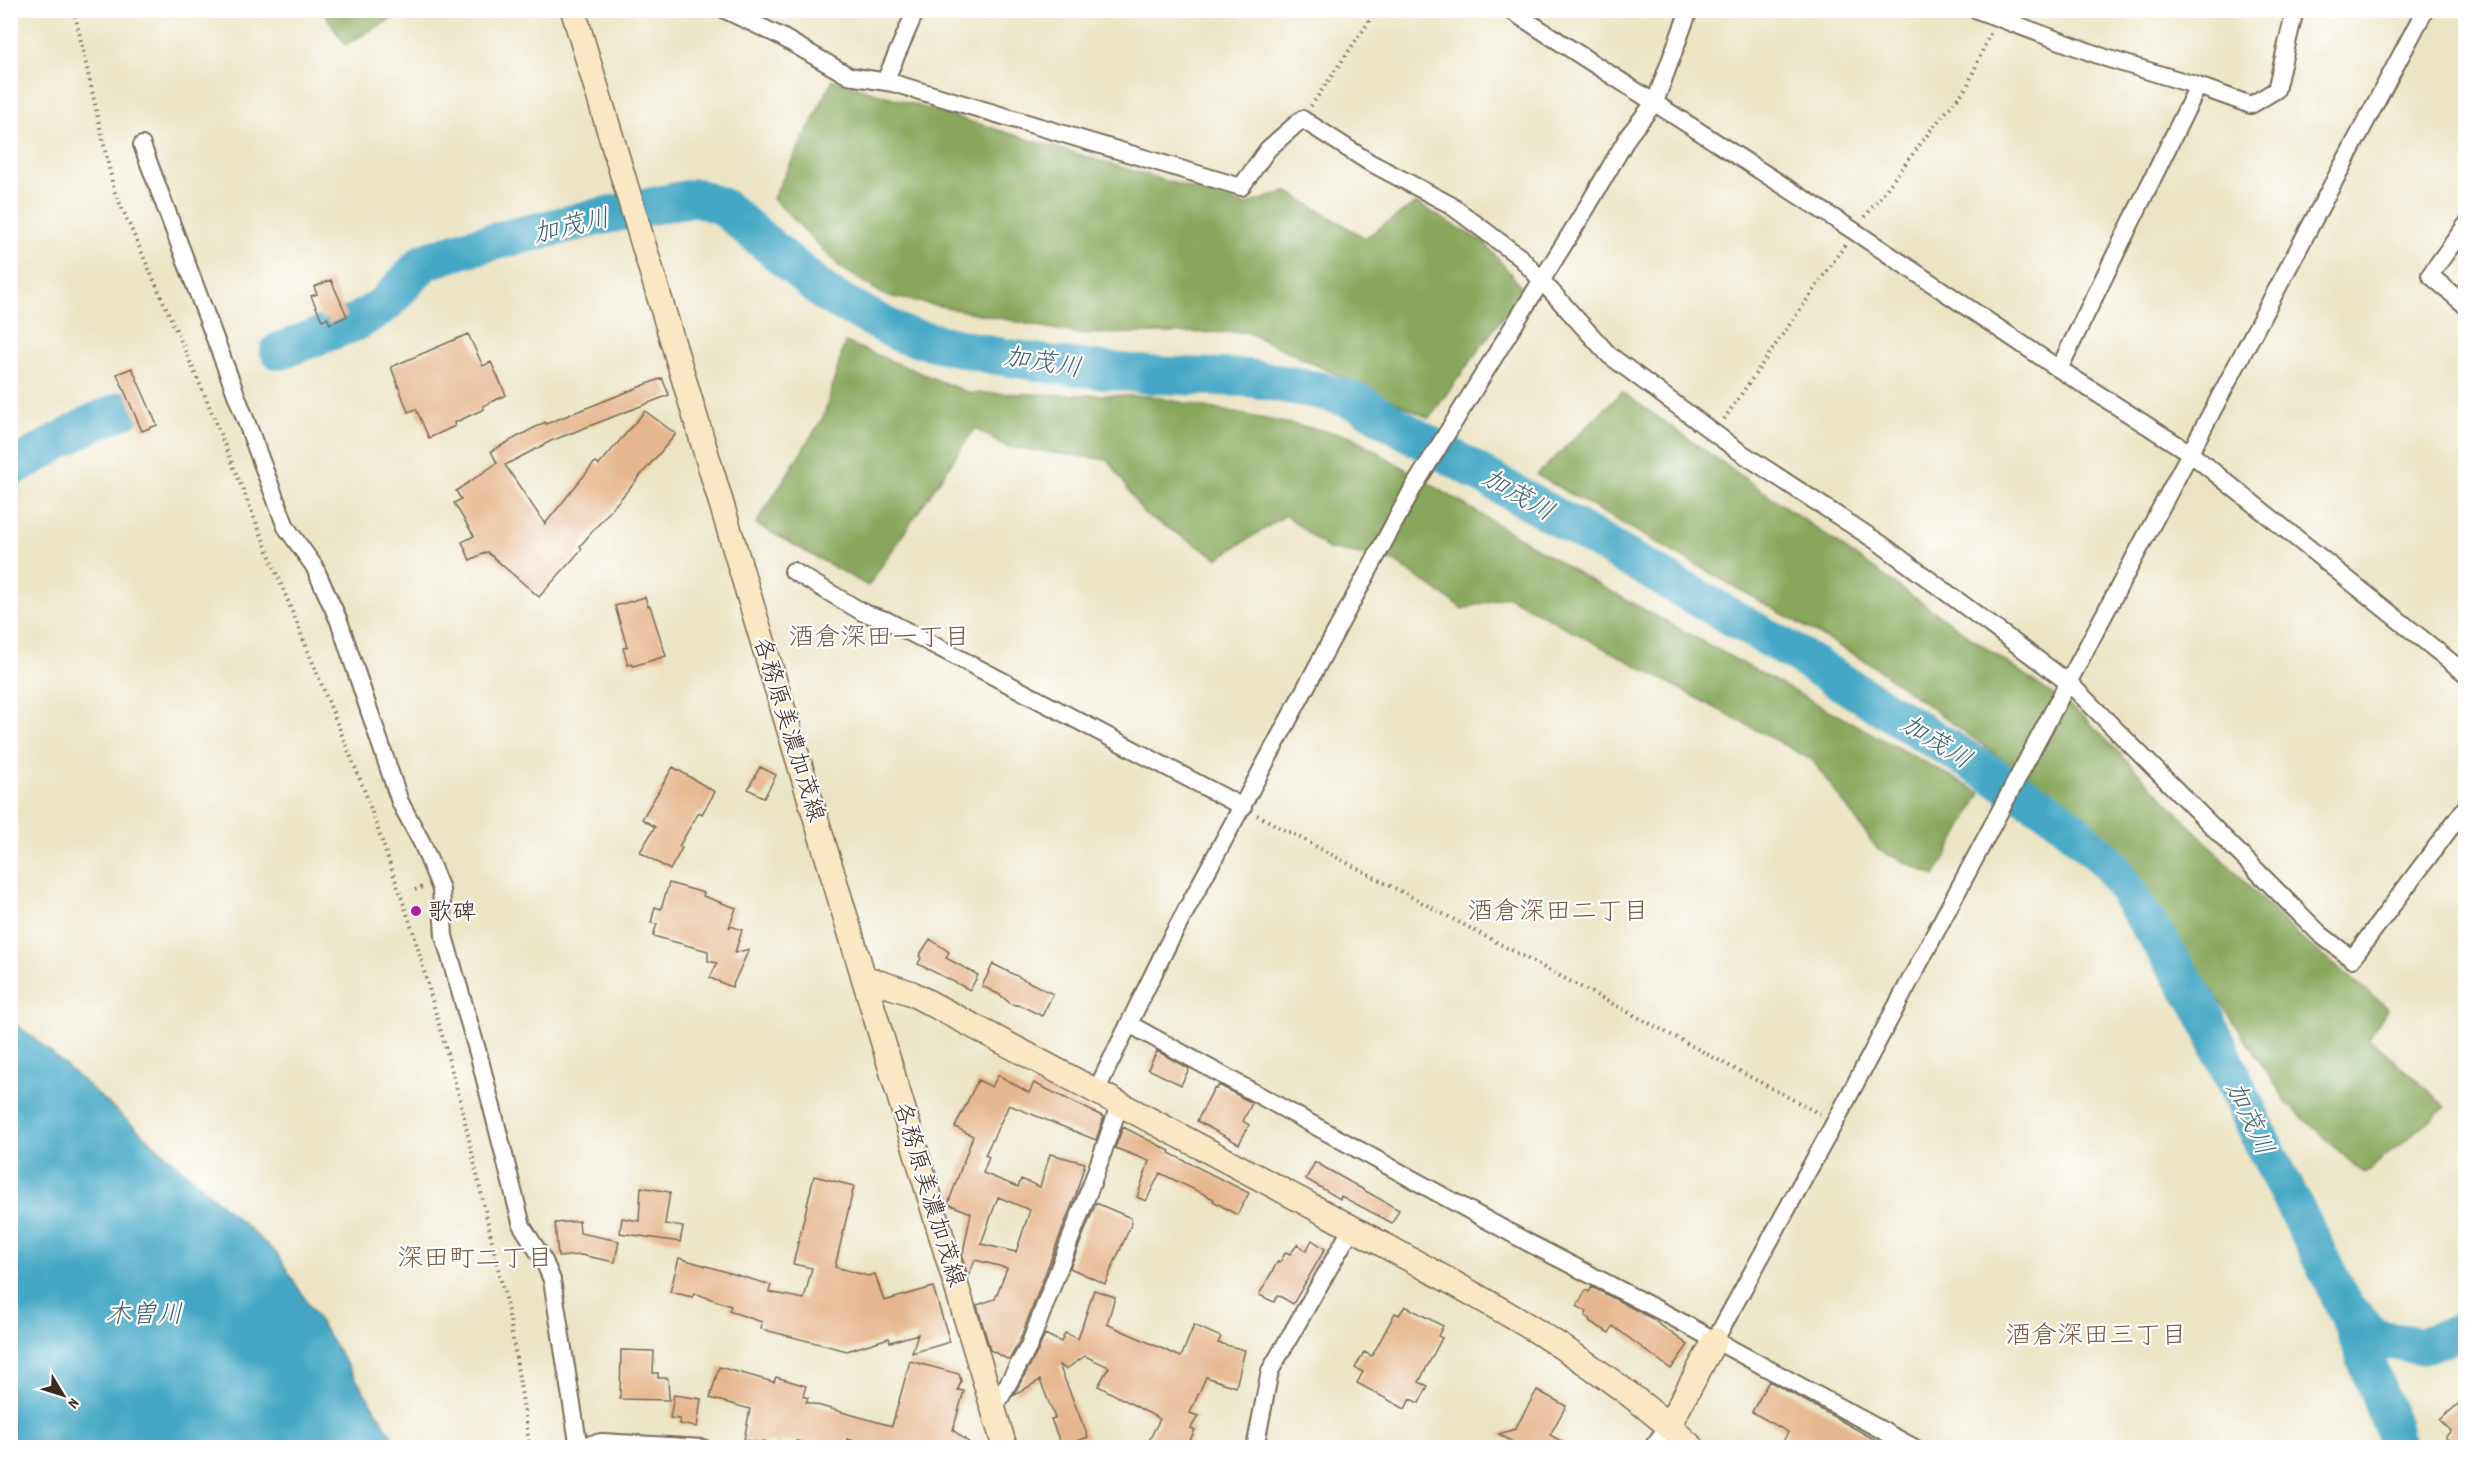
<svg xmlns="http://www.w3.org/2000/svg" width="2476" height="1458" viewBox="0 0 2476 1458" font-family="Dekko,'Klee One',sans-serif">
  <rect width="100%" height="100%" fill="#fff"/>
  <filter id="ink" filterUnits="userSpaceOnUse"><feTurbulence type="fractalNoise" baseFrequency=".0167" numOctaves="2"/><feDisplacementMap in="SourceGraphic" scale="12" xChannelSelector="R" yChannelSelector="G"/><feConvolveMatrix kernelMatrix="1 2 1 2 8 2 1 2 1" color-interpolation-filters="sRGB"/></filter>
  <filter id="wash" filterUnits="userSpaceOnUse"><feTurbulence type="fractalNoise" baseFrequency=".008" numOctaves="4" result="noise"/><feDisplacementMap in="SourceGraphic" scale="24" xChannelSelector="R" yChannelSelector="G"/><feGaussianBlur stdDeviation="1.35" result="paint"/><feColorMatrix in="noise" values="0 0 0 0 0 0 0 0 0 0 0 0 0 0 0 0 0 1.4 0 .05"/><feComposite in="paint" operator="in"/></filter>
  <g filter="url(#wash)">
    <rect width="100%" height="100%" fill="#ebe5c5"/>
    <path fill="#88a75b" stroke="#62683c" stroke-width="1.5" d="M 323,11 L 405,11 L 345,45 Z
      M 833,80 L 1246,205 L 1287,191 L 1365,238 L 1416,203 L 1485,243 L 1523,289 L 1429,418 L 1246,332 L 1078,334 L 884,295 L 840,267 L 773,198 Z
      M 845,342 L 969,393 L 1150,396 L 1351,436 L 1586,578 L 1981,793 L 1935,876 L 1878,850 L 1812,760 L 1507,596 L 1463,609 L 1394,561 L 1328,549 L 1286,515 L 1218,558 L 1143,513 L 1109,460 L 1007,447 L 975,428 L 868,586 L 756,524 L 824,416 Z
      M 1622,392 L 2083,716 L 2297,935 L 2388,1008 L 2369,1038 L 2446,1107 L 2364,1174 L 2288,1104 L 2154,902 L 2084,822 L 2053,796 L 1869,663 L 1537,475 Z"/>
    <path fill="#45a7c5" stroke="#406872" stroke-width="1.5" d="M 11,1021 L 40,1043 L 276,1253 L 399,1447 L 11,1447 Z"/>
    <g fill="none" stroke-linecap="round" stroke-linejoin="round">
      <path stroke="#45a7c5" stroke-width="38" d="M 279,351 L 357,322 L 385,304 L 424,262 L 471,247 L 598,217 L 696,197 L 723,207 L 826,294 L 903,335 L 991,355 L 1054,365 L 1148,375 L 1248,378 L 1322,391 L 1360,403 L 1406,431 L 1796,654 L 2055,814 L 2109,863 L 2201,1007 L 2261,1140 L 2346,1309 L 2392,1427 L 2397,1448
        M 10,469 L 92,423 L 123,410
        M 2348,1311 L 2376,1338 L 2419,1346 L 2455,1334 L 2466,1328"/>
    </g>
    <g id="blocks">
      <path fill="#e6b78e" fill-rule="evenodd" d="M 331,280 L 347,316 L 330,324 L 327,318 L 322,320 L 311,296 L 317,294 L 314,287 Z
        M 468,334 L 483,366 L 491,362 L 506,395 L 483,406 L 484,409 L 454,423 L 455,426 L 429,438 L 416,409 L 408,412 L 391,367 Z
        M 132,368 L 157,425 L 142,431 L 117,374 Z
        M 662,378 L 669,395 L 551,441 L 505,465 L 545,524 L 595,462 L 599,465 L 645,411 L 676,434 L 580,546 L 582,549 L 539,597 L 487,552 L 470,560 L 462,542 L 474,536 L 454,503 L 461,499 L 456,491 L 497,463 L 491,451 L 545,422 L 546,424 Z
        M 645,597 L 648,606 L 650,606 L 666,656 L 633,666 L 632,664 L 628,665 L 623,648 L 627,647 L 615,606 Z
        M 673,767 L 715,792 L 702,814 L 699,812 L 679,846 L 682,848 L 670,870 L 640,852 L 655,827 L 642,819 Z
        M 760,767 L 776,775 L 764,798 L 748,789 Z
        M 669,883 L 704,893 L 703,896 L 736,908 L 729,928 L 731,926 L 742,930 L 735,953 L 749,949 L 732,987 L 710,978 L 717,963 L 708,961 L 708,951 L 653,936 L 657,924 L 651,923 L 655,907 L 661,909 Z
        M 930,939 L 949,952 L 946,958 L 978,975 L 970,990 L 918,964 L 921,958 L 919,956 Z
        M 993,964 L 1053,994 L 1042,1016 L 1022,1006 L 1011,1004 L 1000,995 L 982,986 Z
        M 1157,1051 L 1189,1069 L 1181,1085 L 1148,1069 Z
        M 998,1075 L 1029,1093 L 1034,1083 L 1104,1117 L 1096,1140 L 1009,1105 L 985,1155 L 989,1157 L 983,1173 L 1018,1187 L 1021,1179 L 1040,1187 L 1050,1154 L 1085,1163 L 1076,1194 L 1019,1342 L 1009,1360 L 990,1350 L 977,1305 L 995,1299 L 1007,1268 L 975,1260 L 968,1277 L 962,1257 L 971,1213 L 948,1204 L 973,1136 L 955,1127 L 978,1080 L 992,1087 ZM 998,1197 L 1030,1210 L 1016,1252 L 981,1244 Z
        M 1219,1085 L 1252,1103 L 1243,1121 L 1249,1125 L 1239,1144 L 1197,1121 L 1214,1088 L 1216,1089 Z
        M 1123,1127 L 1170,1151 L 1169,1153 L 1249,1193 L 1237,1215 L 1213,1201 L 1214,1199 L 1160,1173 L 1146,1201 L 1137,1197 L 1149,1161 L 1115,1148 Z
        M 1315,1162 L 1399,1210 L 1392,1223 L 1341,1196 L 1340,1199 L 1306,1179 Z
        M 814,1176 L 854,1186 L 835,1267 L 868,1276 L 875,1274 L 884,1301 L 933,1287 L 950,1342 L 912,1353 L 918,1334 L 890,1342 L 889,1338 L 847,1351 L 761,1329 L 762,1322 L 729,1311 L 731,1306 L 694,1293 L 693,1297 L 670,1292 L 679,1258 L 771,1285 L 769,1292 L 804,1299 L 812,1268 L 793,1264 Z
        M 641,1187 L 670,1192 L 665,1224 L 683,1227 L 680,1242 L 620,1233 L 622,1218 L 639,1221 Z
        M 1096,1203 L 1131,1218 L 1131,1225 L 1105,1284 L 1070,1268 Z
        M 579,1221 L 580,1233 L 619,1241 L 615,1262 L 581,1255 L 558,1257 L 555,1223 Z
        M 1312,1240 L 1325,1249 L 1293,1304 L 1278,1295 L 1274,1302 L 1259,1295 L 1278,1261 L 1280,1262 L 1286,1252 L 1290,1254 L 1298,1244 L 1306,1251 Z
        M 1592,1287 L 1649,1317 L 1688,1345 L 1671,1369 L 1613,1326 L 1609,1333 L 1589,1321 L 1590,1319 L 1585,1316 L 1587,1312 L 1577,1306 L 1586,1290 L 1589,1292 Z
        M 1094,1290 L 1115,1297 L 1107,1324 L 1181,1357 L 1194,1325 L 1221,1337 L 1218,1343 L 1245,1350 L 1236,1387 L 1206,1377 L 1190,1413 L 1198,1416 L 1191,1428 L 1195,1430 L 1186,1448 L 1145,1448 L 1160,1419 L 1098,1386 L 1109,1367 L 1085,1356 L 1066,1369 L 1059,1365 L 1088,1437 L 1062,1447 L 1051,1419 L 1055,1418 L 1040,1380 L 1013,1396 L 1038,1351 L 1045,1334 L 1061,1342 L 1065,1333 L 1078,1339 Z
        M 1405,1306 L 1443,1326 L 1438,1336 L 1442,1338 L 1419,1382 L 1428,1386 L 1419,1403 L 1410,1399 L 1405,1409 L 1357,1383 L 1363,1372 L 1355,1368 L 1364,1352 L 1372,1356 L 1395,1313 L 1399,1315 Z
        M 621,1350 L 654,1351 L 653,1373 L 658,1373 L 658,1378 L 668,1378 L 669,1400 L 620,1399 Z
        M 910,1361 L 959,1374 L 961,1381 L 958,1390 L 964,1391 L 953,1430 L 976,1448 L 877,1447 L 847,1439 L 845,1445 L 832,1442 L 830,1448 L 796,1441 L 796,1444 L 779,1441 L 778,1444 L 762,1441 L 762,1443 L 744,1440 L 750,1409 L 710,1398 L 719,1367 L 774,1382 L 776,1377 L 806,1386 L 803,1396 L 808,1398 L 806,1402 L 892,1426 Z
        M 1769,1381 L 1829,1414 L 1890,1448 L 1780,1448 L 1788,1432 L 1752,1412 Z
        M 1537,1390 L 1566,1406 L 1550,1435 L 1574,1448 L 1522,1448 L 1499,1434 L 1515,1429 Z
        M 674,1395 L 701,1399 L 697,1427 L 679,1424 L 680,1419 L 670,1418 Z
        M 2466,1397 L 2466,1448 L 2456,1448 L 2445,1437 L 2451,1431 L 2440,1420 Z"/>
    </g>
  </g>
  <g filter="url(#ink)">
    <use href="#blocks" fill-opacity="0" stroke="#796b58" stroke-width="1.5"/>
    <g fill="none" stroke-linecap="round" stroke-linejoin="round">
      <defs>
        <path id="street" d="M 725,10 L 780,36 L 849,76 L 893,83 L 1241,187 L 1268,149 L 1302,119 L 1369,162 L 1449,204 L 1521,258 L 1609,355 L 1737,450 L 1881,544 L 2069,683 L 2320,934 L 2352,959 L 2466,807
          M 1510,10 L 1854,231 L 2059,369 L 2190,453 L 2466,674
          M 1977,10 L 2106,58 L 2198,86 L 2251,105 L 2276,90 L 2295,10
          M 885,81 L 916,10
          M 142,145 L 286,527 L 314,566 L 339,621 L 400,802 L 422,843 L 441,889 L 444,936 L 480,1060 L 522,1226 L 544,1261 L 552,1280 L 579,1448
          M 2466,225 L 2430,275 L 2466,306
          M 2059,369 L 2198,86
          M 793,571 L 864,613 L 886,620 L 1243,807
          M 1129,1024 L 1529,1243 L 1672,1317 L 1915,1448
          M 1096,1091 L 1168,944 L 1413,488 L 1587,207 L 1629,135 L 1655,102 L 1689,10
          M 1715,1340 L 1835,1122 L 2425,10
          M 994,1409 L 1029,1346 L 1092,1183 L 1120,1103
          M 579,1446 L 602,1442 L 703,1448
          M 1255,1448 L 1270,1371 L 1352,1228
          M 1652,1448 L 1669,1425"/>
        <path id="secondary" d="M 573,10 L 1005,1448
          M 865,978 L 911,993 C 1056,1070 1201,1146 1345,1224 C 1466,1290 1591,1352 1693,1448
          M 1669,1425 L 1715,1340"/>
      </defs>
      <use href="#street" stroke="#796b58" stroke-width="20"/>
      <use href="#secondary" stroke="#796b58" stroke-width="27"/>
      <path stroke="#796b58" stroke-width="4" stroke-dasharray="1.5 4.5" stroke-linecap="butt" d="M 74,10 L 114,190 L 203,391 L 365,792 L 413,931 L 460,1100 L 510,1320 L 530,1448
        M 1311,106 L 1377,10
        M 1865,217 L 1934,126 L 1967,87 L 1990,33
        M 1724,419 L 1845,245
        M 1257,815 L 1820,1114
        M 415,890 L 423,887"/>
      <use href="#street" stroke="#fff" stroke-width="16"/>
      <use href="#secondary" stroke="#fbe7c3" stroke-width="24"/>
    </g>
  </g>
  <circle fill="#b5179e" stroke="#fff" stroke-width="2" cx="416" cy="911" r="6"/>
  <g text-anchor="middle" stroke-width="4.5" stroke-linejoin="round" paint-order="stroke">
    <g font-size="24" fill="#3b2a1e" stroke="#fff">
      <text transform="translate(790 729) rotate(73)" y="8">各務原美濃加茂線</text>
      <text transform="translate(930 1194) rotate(73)" y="8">各務原美濃加茂線</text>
    </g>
    <g font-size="24" fill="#3b2a1e" stroke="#fff" text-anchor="start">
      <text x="428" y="919">歌碑</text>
    </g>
    <g font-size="26" font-style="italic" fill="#406269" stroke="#fff">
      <text transform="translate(571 225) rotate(-13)" y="9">加茂川</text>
      <text transform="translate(1043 361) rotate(9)" y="9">加茂川</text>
      <text transform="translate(1519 494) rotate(30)" y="9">加茂川</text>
      <text transform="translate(1937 741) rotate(32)" y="9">加茂川</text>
      <text transform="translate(2251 1118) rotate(65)" y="9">加茂川</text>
      <text x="144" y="1322">木曽川</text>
    </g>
    <g font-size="26" fill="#775b45" stroke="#fff">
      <text x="879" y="645">酒倉深田一丁目</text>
      <text x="1558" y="919">酒倉深田二丁目</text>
      <text x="475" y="1266">深田町二丁目</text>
      <text x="2096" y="1343">酒倉深田三丁目</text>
    </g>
  </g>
  <rect width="2476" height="1458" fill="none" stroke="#fff" stroke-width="36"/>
  <g transform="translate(63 1395) rotate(128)" stroke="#ffffff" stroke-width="4.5" paint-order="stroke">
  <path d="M0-4.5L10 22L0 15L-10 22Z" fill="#3b2a1e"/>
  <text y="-9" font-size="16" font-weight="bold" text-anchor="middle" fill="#3b2a1e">N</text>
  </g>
</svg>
